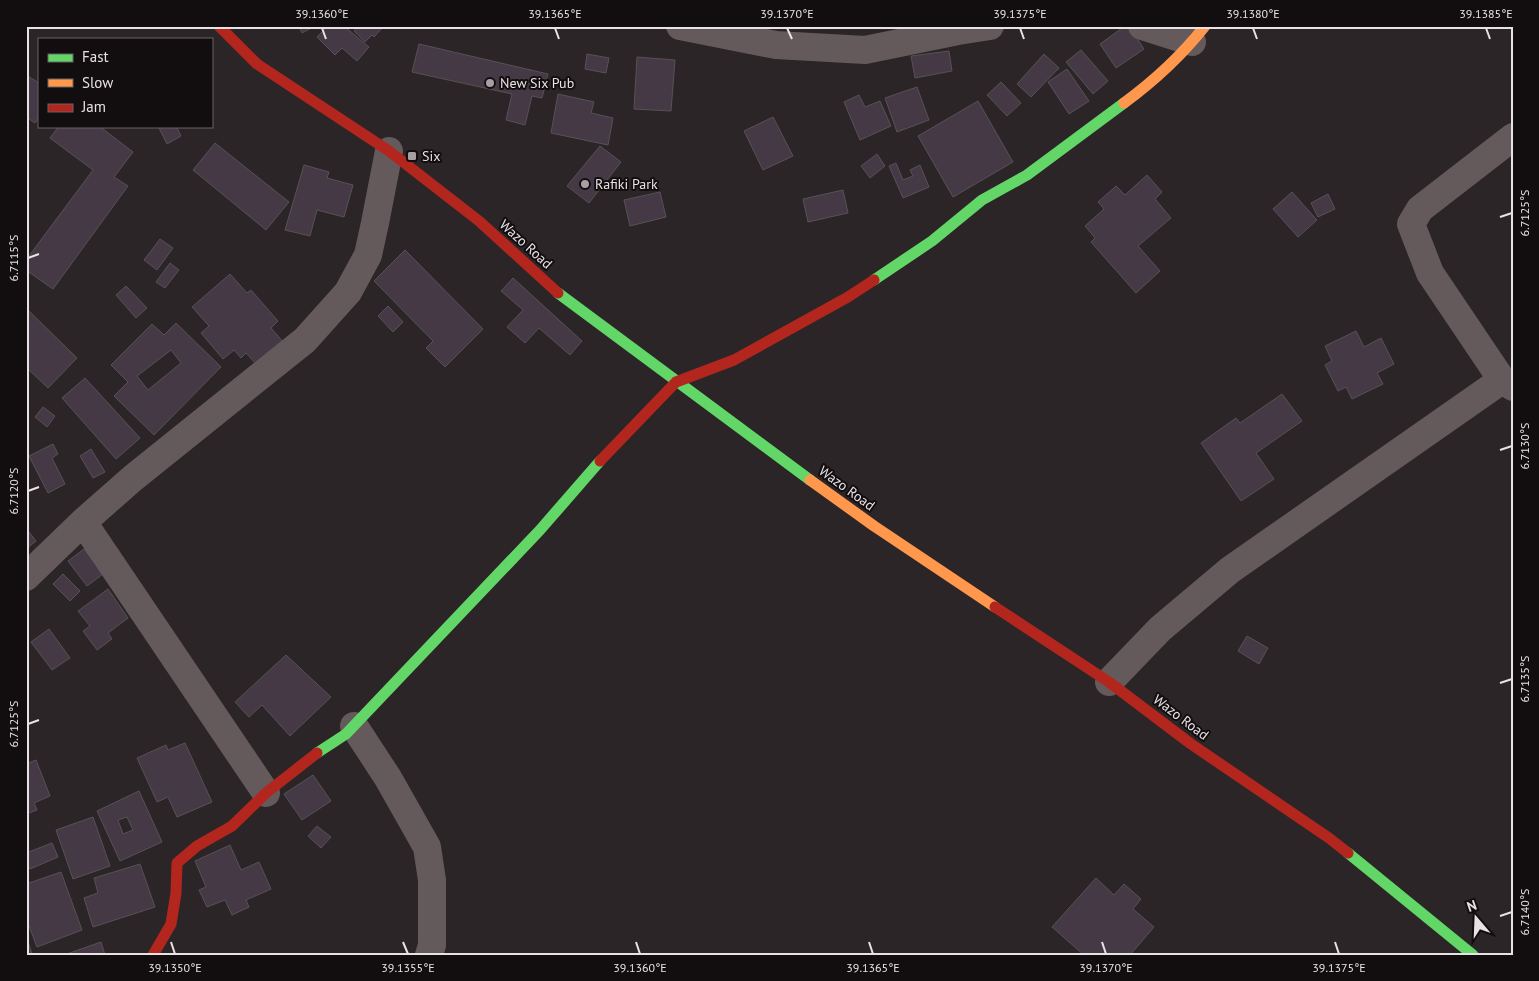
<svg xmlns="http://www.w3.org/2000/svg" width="1539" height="981" viewBox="0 0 1539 981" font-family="'PT Sans',sans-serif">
  <rect width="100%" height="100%" fill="#2b2528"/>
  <path fill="#453945" stroke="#565256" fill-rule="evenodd" d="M 299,26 L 315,26 L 302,33 Z
    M 331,26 L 344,26 L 369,47 L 357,61 L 342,48 L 335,55 L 317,37 L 327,27 L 329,29 Z
    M 358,26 L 384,26 L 374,37 L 372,35 L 365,42 L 354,31 Z
    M 1125,26 L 1129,26 L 1144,49 L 1116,68 L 1100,44 Z
    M 419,44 L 548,74 L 542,98 L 532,96 L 525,125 L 506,120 L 512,94 L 412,72 Z
    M 1081,50 L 1108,81 L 1093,94 L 1066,62 Z
    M 949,51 L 952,71 L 915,78 L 911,56 Z
    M 587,54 L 609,58 L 606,73 L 585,69 Z
    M 1044,54 L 1059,68 L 1031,97 L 1017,84 Z
    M 637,57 L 675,60 L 671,111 L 634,109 Z
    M 1067,69 L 1089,101 L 1069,114 L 1048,82 Z
    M 26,75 L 39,83 L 39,117 L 35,123 L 26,117 Z
    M 1001,82 L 1021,103 L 1007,116 L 987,95 Z
    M 917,87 L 929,120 L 897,132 L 885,98 Z
    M 558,94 L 594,102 L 591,113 L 613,118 L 608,145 L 551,133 Z
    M 859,95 L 865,107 L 880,101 L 891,126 L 860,140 L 844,102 Z
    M 978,101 L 1013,162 L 953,197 L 918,136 Z
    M 773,117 L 793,156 L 763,170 L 744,131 Z
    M 59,126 L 99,126 L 133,152 L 114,177 L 128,186 L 53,289 L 26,270 L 26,260 L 93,170 L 50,138 Z
    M 158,126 L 176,126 L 181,136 L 167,144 Z
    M 215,143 L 289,202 L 266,230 L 193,170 Z
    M 600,146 L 621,162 L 589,203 L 567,186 Z
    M 877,154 L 885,166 L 870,178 L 861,166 Z
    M 896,163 L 903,180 L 913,176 L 910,170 L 920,165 L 929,187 L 903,198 L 889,166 Z
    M 304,165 L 329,172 L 327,178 L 353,185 L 344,217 L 317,210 L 310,236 L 285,230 Z
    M 1147,175 L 1162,192 L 1155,199 L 1171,218 L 1138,246 L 1160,271 L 1136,293 L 1091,242 L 1095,238 L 1085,226 L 1104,209 L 1098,202 L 1116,186 L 1125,195 Z
    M 843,190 L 848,213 L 808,222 L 803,199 Z
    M 660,192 L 666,217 L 630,226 L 624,200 Z
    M 1292,192 L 1317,220 L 1298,237 L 1273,209 Z
    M 1328,194 L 1335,209 L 1318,217 L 1311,203 Z
    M 160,239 L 173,248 L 157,270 L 144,260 Z
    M 405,250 L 483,329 L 445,367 L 426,348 L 433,341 L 374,281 Z
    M 170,263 L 179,270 L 165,288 L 156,282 Z
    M 230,274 L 247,293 L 251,290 L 278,321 L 271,328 L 284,343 L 257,365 L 246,353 L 241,358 L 234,350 L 223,359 L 201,333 L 209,326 L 192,307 Z
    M 513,278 L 582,341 L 570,355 L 539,328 L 525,343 L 507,327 L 523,310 L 501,291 Z
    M 126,286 L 147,308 L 136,318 L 116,295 Z
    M 388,306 L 403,322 L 393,332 L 378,316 Z
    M 26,308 L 77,358 L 48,388 L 26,367 Z
    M 176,323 L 221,367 L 154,435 L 114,396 L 128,382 L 111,365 L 152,324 L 164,335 ZM 171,350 L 181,363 L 148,390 L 137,376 Z
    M 1356,331 L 1364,347 L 1381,338 L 1394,364 L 1377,373 L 1383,384 L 1352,399 L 1346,387 L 1338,391 L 1325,365 L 1332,361 L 1325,346 Z
    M 85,378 L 140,438 L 116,459 L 62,398 Z
    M 1282,394 L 1302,421 L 1256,453 L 1274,479 L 1241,501 L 1201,443 L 1236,418 L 1240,423 Z
    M 43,407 L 55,416 L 47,427 L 35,417 Z
    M 53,444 L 58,454 L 52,458 L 65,484 L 48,493 L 29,456 Z
    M 91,449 L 105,472 L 93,478 L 80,456 Z
    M 26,528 L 36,541 L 26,549 Z
    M 84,549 L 103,574 L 87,586 L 68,561 Z
    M 63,574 L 80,591 L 70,601 L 53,584 Z
    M 108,589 L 128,618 L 108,633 L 112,639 L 97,650 L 83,631 L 90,626 L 78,611 Z
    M 49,629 L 70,658 L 52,670 L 31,642 Z
    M 1247,636 L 1268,648 L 1259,664 L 1238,651 Z
    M 286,655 L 331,697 L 290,736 L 262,705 L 249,717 L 235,702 Z
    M 185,743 L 212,802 L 177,817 L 168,797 L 157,802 L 137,758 L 166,745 L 168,750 Z
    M 36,760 L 50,796 L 34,803 L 37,810 L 26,814 L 26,764 Z
    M 313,775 L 331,801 L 302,820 L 284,794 Z
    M 139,791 L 162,842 L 120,861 L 97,811 ZM 127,817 L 133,830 L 123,834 L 118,820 Z
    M 93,817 L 110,866 L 73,879 L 56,830 Z
    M 317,826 L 331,837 L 321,848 L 308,836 Z
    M 52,843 L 58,857 L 30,869 L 26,860 L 26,853 Z
    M 230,845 L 241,870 L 259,862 L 271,889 L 246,900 L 249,907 L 232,915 L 225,900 L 207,907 L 199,890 L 206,887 L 195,861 Z
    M 140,864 L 155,907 L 93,927 L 84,898 L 98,893 L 94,878 Z
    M 61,872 L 82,930 L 37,947 L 26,918 L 26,884 Z
    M 1096,878 L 1114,895 L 1124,884 L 1141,899 L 1133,909 L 1154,927 L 1130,955 L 1084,955 L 1052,927 Z
    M 26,935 L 32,954 L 29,955 L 26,955 Z
    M 101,942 L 105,955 L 64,955 Z"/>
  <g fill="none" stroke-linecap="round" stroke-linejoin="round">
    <path stroke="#655a5b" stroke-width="28" d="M 680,26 L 776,45 L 865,50 L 958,31 L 990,26
      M 1142,26 L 1192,42
      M 1513,137 L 1420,209 L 1411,224 L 1430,273 L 1502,380 L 1513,387
      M 83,522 L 266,793
      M 26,577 L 83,522 L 133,478 L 305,340 L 348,292 L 368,255 L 375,223 L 389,151
      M 1109,682 L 1160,629 L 1230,570 L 1502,380
      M 354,726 L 388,778 L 427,847 L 432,880 L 432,945 L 429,955"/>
    <path stroke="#63d668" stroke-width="11" d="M 874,280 L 932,241 L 982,200 L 1027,175 L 1124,103
      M 558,293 L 810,480
      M 317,753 L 346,734 L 540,530 L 600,461
      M 1348,853 L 1473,955"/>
    <path stroke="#ff974d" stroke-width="11" d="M 1124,103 C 1154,81 1182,55 1205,26
      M 810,480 L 874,526 L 995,607"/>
    <path stroke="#b3261e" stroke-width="11" d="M 219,26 L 257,64 L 389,151 L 479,221 L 558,293
      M 600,461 L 676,382 L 734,360 L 848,297 L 874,280
      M 995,607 L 1109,682 L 1191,744 L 1329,838 L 1348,853
      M 153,955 L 171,924 L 176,893 L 177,863 L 197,846 L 232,826 L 266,793 L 317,753"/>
  </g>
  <path fill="none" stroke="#e9e2e5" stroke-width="2" d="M 322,28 L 326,39M 555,28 L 559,39M 787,28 L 792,39M 1020,28 L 1024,39M 1253,28 L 1257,39M 1486,28 L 1490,39M 1500,217 L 1512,213M 28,258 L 39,254M 1500,450 L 1512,446M 28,491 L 39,487M 1500,683 L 1512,679M 28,724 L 39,720M 1500,916 L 1512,912M 171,942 L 175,954M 403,942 L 408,954M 636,942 L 640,954M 869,942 L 873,954M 1102,942 L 1106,954M 1335,942 L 1339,954"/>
  <g fill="#a6a0a3" stroke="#120e10" stroke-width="2">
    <circle cx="490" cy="83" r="5"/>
    <rect x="407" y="151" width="10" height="10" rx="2.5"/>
    <circle cx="585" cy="184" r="5"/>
  </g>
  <g text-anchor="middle" stroke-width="4" stroke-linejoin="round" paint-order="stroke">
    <g font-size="14" fill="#e9e2e5" stroke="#120e10" text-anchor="start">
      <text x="500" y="88">New Six Pub</text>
      <text x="422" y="161">Six</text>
      <text x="595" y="189">Rafiki Park</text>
    </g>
    <g font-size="14" fill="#e9e2e5" stroke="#120e10">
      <text transform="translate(526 244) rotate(42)" y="5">Wazo Road</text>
      <text transform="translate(847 488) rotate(36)" y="5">Wazo Road</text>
      <text transform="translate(1181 717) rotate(37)" y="5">Wazo Road</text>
    </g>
  </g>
  <rect width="1539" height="981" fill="none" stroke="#120e10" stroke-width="55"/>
  <rect x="38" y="38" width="175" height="90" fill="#120e10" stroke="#686365"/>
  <rect x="48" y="54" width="25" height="8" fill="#63d668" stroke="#686365"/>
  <text x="82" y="62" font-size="15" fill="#e9e2e5">Fast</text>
  <rect x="48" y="79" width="25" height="8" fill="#ff974d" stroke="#686365"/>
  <text x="82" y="88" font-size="15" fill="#e9e2e5">Slow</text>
  <rect x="48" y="104" width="25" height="8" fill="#b3261e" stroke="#686365"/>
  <text x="82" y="112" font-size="15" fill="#e9e2e5">Jam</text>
  <g transform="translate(1476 918) rotate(341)" stroke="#120e10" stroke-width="4" paint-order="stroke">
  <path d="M0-4L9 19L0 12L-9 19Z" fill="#e9e2e5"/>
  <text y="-8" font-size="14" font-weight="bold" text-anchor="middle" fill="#e9e2e5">N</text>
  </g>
  <rect x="28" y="28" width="1484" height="926" fill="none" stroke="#e9e2e5" stroke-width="2"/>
  <g font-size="12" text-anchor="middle" fill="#e9e2e5">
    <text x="322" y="18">39.1360°E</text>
    <text x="555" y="18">39.1365°E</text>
    <text x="787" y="18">39.1370°E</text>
    <text x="1020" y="18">39.1375°E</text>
    <text x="1253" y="18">39.1380°E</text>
    <text x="1486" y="18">39.1385°E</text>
    <text transform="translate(1525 213) rotate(-90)" y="4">6.7125°S</text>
    <text transform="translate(14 258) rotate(-90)" y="4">6.7115°S</text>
    <text transform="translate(1525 446) rotate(-90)" y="4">6.7130°S</text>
    <text transform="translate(14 491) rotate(-90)" y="4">6.7120°S</text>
    <text transform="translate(1525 679) rotate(-90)" y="4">6.7135°S</text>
    <text transform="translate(14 724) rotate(-90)" y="4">6.7125°S</text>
    <text transform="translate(1525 912) rotate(-90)" y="4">6.7140°S</text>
    <text x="175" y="972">39.1350°E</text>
    <text x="408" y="972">39.1355°E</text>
    <text x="640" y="972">39.1360°E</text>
    <text x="873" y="972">39.1365°E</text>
    <text x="1106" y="972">39.1370°E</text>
    <text x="1339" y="972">39.1375°E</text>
  </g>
</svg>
